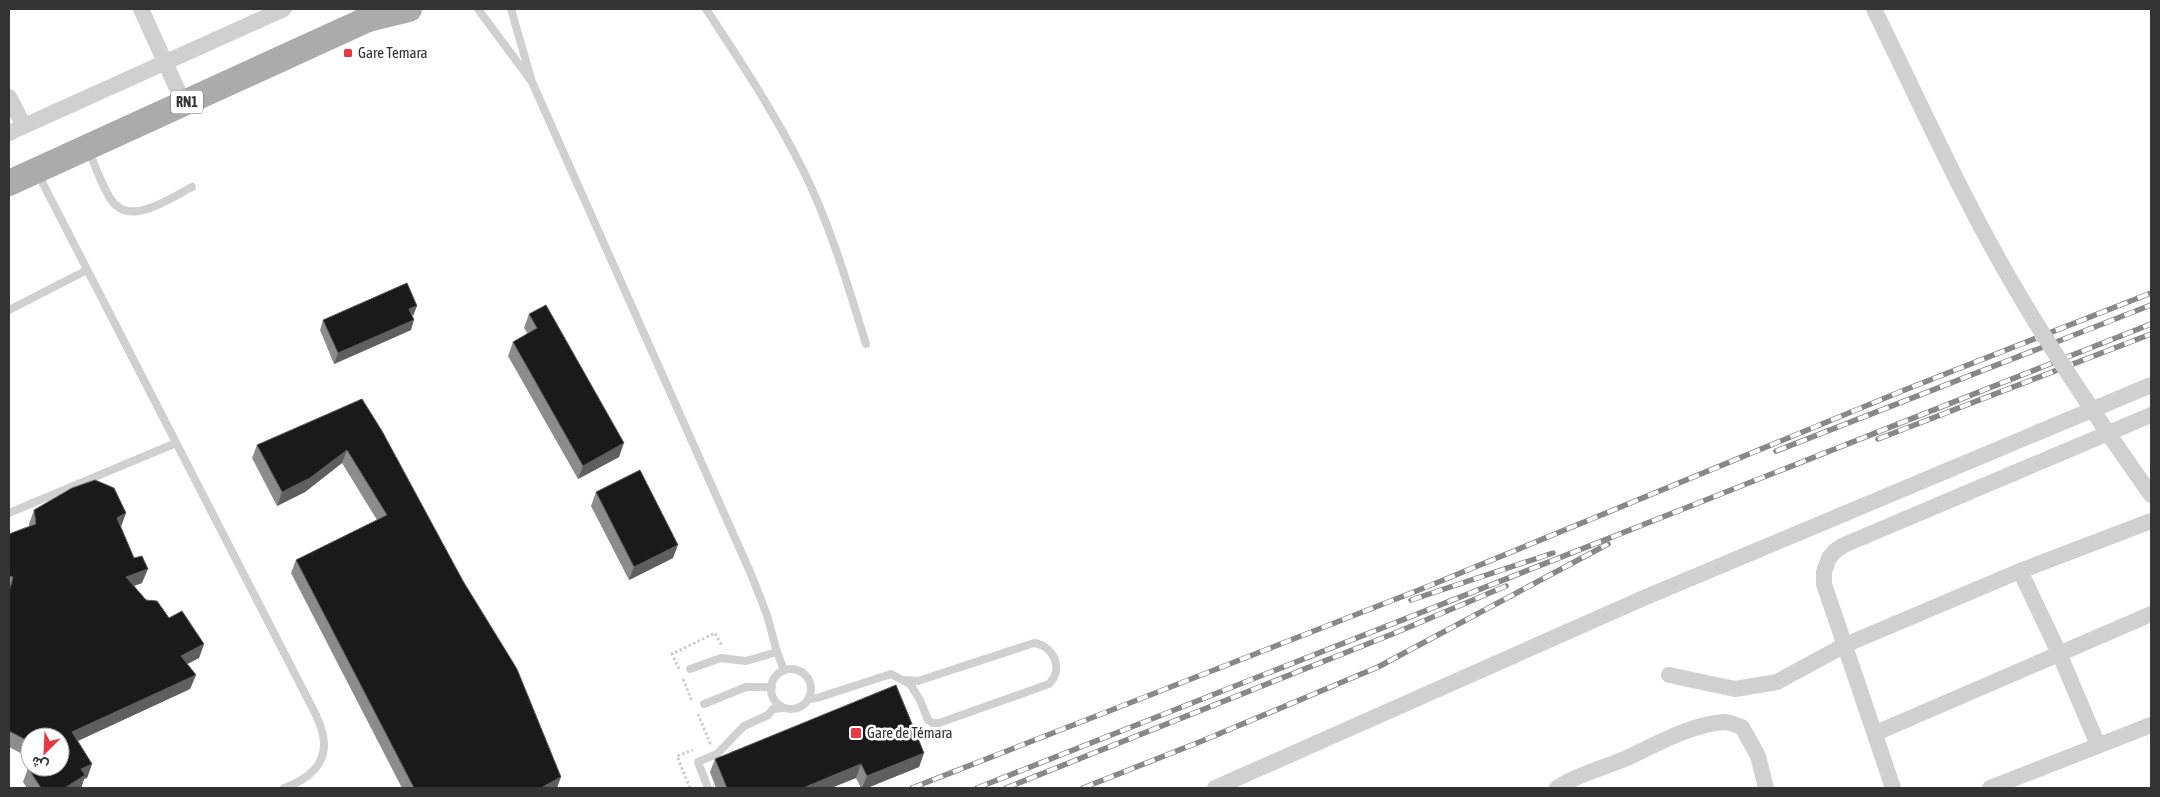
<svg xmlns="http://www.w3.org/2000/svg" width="2160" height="797" viewBox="0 0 2160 797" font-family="'Asap Condensed',Vazirmatn,sans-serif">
  <rect width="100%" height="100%" fill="#fff"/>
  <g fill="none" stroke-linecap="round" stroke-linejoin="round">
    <path stroke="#cdcdcd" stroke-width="3" stroke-dasharray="2.5 2.5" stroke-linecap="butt" d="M 679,669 L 672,654 L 715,633 L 722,646
      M 683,679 L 692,701
      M 698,714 L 710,743 L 708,744
      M 690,788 L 677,756 L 693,750"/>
    <path stroke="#d0d0d0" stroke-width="8" d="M 478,9 L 532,82 L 511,9
      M 706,9 C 741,62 776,115 804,172 C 831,227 848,286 866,344
      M 532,82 L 751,574 L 767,615 L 777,652 L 784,670
      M 89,152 C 96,167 101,184 110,198 C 128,229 170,198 192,187
      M 38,174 L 315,713 C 318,720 322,728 323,736 C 329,764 307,780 284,788
      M 9,310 L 87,270
      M 9,513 L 176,443
      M 690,669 L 721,658 L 746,661 L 777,652
      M771 689a20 20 0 1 1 40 0a20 20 0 1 1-40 0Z
      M 809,699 L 817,698 L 891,674 L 910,684 L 920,700 L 928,720 L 933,723 L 939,723 L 1049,684 C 1064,669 1054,646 1034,643 L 918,681 L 906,680
      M 704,704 L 746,687 L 772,687
      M 708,788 L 698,762 L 717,754 L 744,726 L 768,715 L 773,709 L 784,708"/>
    <path stroke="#d0d0d0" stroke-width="16" d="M 141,9 L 184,104
      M 1874,9 L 1901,65
      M 9,97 L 24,126 L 9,133
      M 24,126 L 284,9
      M 2020,571 L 2059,653 L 2098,745
      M 1669,675 L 1735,689 L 1777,682 L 1845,645 L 2020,571 L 2151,521
      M 1876,733 L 2151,614
      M 1215,788 L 1646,597 L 2151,385
      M 1557,788 C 1578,774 1604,768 1627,758 C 1657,744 1690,725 1723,722 C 1729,722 1736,725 1742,727 L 1758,756 L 1766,788
      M 1893,788 L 1824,584 L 1824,572 L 1829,558 L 1835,551 L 1844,545 L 2151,415
      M 1990,788 L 2151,725"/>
    <path stroke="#ababab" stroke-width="26" d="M 369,19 L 409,9
      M 9,183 L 366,20 L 386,9"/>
    <defs>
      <path id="rail" d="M 1878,439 L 2151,334
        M 1776,451 L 2151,305
        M 1411,600 L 1553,553
        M 912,788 L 1424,588 L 1907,389 L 2151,293
        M 977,788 L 2151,324
        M 1006,788 L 1395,633 L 1506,586
        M 1083,788 L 1202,741 L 1378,667 L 1608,544"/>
    </defs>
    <use href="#rail" stroke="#888" stroke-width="5.5"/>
    <use href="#rail" stroke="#fff" stroke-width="4" stroke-dasharray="11" stroke-linecap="butt"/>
    <path stroke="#d0d0d0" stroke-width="16" d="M 1901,65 C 1939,144 1976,223 2021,298 C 2061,366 2106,431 2151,495"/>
  </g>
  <path fill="#8c8c8c" d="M 529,314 L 619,457 L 578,479 L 508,356 L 513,342 L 528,334 L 524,328 Z
    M 413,316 L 411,330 L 334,364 L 320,330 L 323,320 Z
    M 362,399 L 557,788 L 402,788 L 291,573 L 296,560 L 377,520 L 342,463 L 305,492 L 277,506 L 252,458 L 257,445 Z
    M 596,492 L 673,558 L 629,580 L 591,506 Z
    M 34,510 L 121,527 L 142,583 L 134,586 L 146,600 L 204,644 L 199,658 L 187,664 L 196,675 L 190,689 L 77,741 L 92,764 L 87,778 L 84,779 L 81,788 L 27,788 L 23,782 L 28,768 L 60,767 L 60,737 L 30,737 L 30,758 L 9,747 L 9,534 L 29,526 L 29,524 Z
    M 924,753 L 919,767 L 867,788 L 861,788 L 856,778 L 831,788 L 716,788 L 710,772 L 715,759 Z"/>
  <path fill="#5f5f5f" d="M 417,306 L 413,316 L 409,309 Z
    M 414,320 L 411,330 L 334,364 L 338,353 Z
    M 624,443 L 619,457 L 578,479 L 583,466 Z
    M 347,450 L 342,463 L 305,492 L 277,506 L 282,492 Z
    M 126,513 L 121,527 L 117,518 Z
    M 678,545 L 673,558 L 629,580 L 634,567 Z
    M 148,569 L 142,583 L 121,590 L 126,577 Z
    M 204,644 L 199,658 L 176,670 L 181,656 Z
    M 196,675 L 190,689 L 67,746 L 72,732 Z
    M 924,753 L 919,767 L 867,788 L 862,788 L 867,776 Z
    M 92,764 L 87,778 L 84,779 L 81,788 L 65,788 L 81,769 Z
    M 861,764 L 856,778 L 831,788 L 803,788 Z
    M 561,777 L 557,788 L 541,788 Z"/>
  <path fill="#1a1a1a" stroke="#5f5f5f" d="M 407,283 L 417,306 L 409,309 L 414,320 L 338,353 L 323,320 Z
    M 546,305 L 624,443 L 583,466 L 513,342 L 537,328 L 529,314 Z
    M 362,399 L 382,431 L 463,581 L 517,669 L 561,777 L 541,788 L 414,788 L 296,560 L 387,515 L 347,450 L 310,478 L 282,492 L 257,445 Z
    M 640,470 L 678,545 L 634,567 L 596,492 Z
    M 95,480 L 114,488 L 126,513 L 117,518 L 134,558 L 142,556 L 148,569 L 126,577 L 146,600 L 157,601 L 169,618 L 182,611 L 204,644 L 181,656 L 196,675 L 72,732 L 92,764 L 81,769 L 85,775 L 65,788 L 41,788 L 28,768 L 30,767 L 60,767 L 60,737 L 30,737 L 30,742 L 9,731 L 9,592 L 13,577 L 9,576 L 9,534 L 36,524 L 34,510 L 72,488 Z
    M 896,685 L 924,753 L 867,776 L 861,764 L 803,788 L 727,788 L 715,759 Z"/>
  <g fill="#e63946" stroke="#fff" stroke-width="2">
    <rect x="343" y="48" width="10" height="10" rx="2.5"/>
    <rect x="850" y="727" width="12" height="12" rx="2.5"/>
  </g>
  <g text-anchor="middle" stroke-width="5" stroke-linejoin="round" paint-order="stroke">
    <rect fill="#fff" stroke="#707070" stroke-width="1" x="171" y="90.5" width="32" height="23" rx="4"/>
    <g font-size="14" font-weight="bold" fill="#333">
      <text x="187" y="107">RN1</text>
    </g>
    <g font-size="15" fill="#333" stroke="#fff" text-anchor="start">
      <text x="358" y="58">Gare Temara</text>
      <text x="867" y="738">Gare de Témara</text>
    </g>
  </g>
  <rect width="2160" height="797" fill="none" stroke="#333333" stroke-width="20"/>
  <g transform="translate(45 752) rotate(204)"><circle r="24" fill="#ffffff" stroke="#adadad"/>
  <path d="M0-4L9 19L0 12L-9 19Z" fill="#e63946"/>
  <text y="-8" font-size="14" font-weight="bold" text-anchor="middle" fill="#333333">ش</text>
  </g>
</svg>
